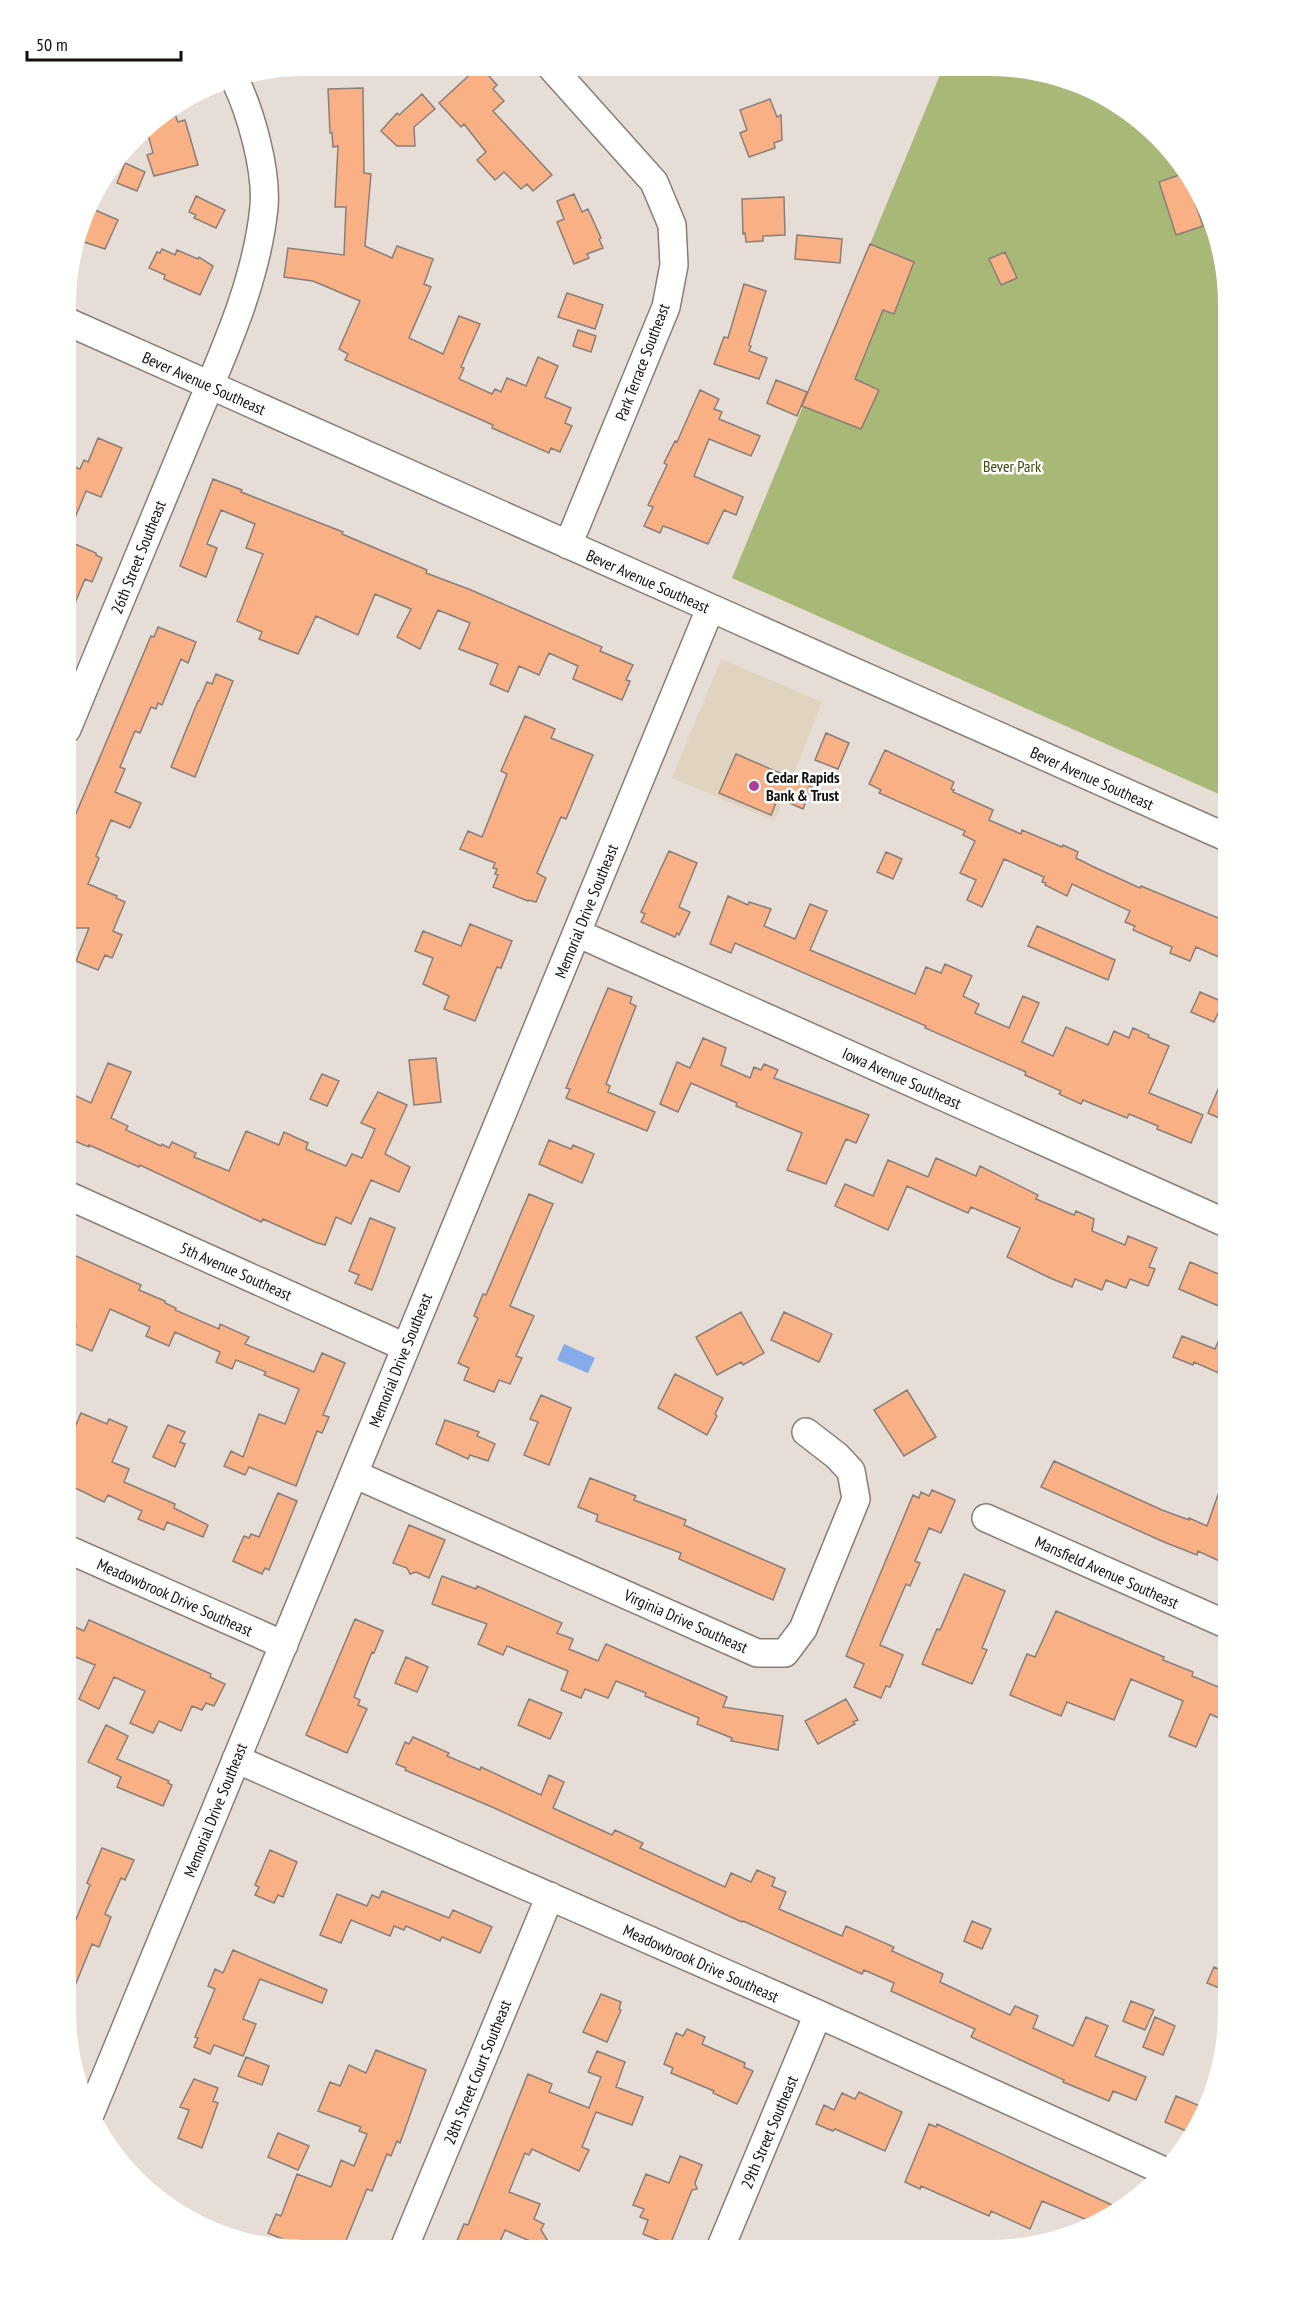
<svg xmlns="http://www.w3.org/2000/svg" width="1294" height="2316" viewBox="0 0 1294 2316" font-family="'PT Sans Narrow',sans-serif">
  <rect width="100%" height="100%" fill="#e7ddd7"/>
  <path fill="#e0d4c0" d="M 721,659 L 822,702 L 775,821 L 672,778 Z"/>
  <path fill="#a7b877" d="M 942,70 L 1036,71 L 1095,90 L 1146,125 L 1188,172 L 1215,228 L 1228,305 L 1228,798 L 732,578 Z"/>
  <path fill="#85abeb" d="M 564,1344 L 595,1358 L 588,1373 L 557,1360 Z"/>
  <path fill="#f8b084" stroke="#897f7a" stroke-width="1.5" d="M 482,68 L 497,85 L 493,89 L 504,101 L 493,111 L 552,175 L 533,191 L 527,184 L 521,189 L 504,172 L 495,180 L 477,160 L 486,152 L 464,124 L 461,127 L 439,103 L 476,69 L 478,71 Z
    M 363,88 L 364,173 L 371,174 L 365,246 L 392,258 L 397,246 L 433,259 L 424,284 L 431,287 L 409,338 L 443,354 L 459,316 L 480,324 L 461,367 L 464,368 L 459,379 L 492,394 L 495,389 L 501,392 L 507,378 L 526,386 L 538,357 L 558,366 L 545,397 L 571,408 L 565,423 L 572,426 L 560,452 L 551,448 L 549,453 L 492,428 L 493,425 L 345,360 L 348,354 L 339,349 L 360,301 L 313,281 L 284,277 L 288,248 L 344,255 L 346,207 L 335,207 L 338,146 L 333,147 L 332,133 L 330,133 L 328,89 Z
    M 422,94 L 435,109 L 414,127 L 415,146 L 397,146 L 381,131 L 397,113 L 399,115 Z
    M 770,99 L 777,117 L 781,115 L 782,140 L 774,143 L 775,148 L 749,157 L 740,133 L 747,130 L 740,110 Z
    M 173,109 L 178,122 L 185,120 L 198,165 L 154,176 L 147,155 L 153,153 L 146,127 Z
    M 125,163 L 145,172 L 137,191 L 117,183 Z
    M 1185,173 L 1203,226 L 1176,235 L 1159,182 Z
    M 574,194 L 582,212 L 588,209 L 601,238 L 599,239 L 603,248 L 587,254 L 589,258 L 574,264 L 557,222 L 564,219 L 557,201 Z
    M 196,196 L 225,210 L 216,228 L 194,218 L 196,215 L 189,212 Z
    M 784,197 L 785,235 L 763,236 L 763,241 L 746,242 L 745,233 L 743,234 L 742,199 Z
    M 88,207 L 118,220 L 105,249 L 78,240 Z
    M 797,235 L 842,239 L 840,263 L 795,259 Z
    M 870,244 L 914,262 L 894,314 L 883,310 L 855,379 L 879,390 L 861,429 L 802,406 Z
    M 162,249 L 175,255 L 177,250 L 198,259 L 199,257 L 213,266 L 200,295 L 164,279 L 165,275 L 149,268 L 157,252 L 160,253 Z
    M 1005,252 L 1017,278 L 1001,285 L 989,259 Z
    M 744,284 L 766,291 L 749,345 L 751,346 L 749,351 L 767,358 L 759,379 L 714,364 L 724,337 L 728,338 Z
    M 567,293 L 603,305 L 595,329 L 558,317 Z
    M 578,330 L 596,336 L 591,352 L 573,346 Z
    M 776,380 L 807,392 L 797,416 L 767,403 Z
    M 700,390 L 719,399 L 714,409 L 722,412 L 719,419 L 760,436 L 751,456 L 709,439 L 694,476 L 743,497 L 736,515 L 724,510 L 708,544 L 669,528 L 663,526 L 660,533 L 644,526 L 653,507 L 648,505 L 667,465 L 664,463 L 675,441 L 677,442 Z
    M 98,438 L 122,448 L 101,497 L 86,491 L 68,535 L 68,486 L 75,467 L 80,469 L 84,460 L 88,462 Z
    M 213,479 L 242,490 L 241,492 L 343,532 L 342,534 L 427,570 L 426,573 L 471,590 L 602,647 L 600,651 L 633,665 L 626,680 L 630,681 L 622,700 L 573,679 L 578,666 L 549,653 L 539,675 L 519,666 L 508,692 L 490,684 L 498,664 L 459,649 L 470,623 L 438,610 L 420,649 L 397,637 L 411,609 L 375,594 L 358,635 L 316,616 L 298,654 L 259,639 L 262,632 L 237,621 L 263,554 L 246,548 L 255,524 L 221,510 L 207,544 L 217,548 L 206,577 L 180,566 Z
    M 68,541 L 96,553 L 96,555 L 102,558 L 92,582 L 85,579 L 68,620 Z
    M 158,627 L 196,642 L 188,663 L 181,659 L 162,705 L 158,703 L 156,709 L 151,707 L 140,733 L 135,731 L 120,767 L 125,769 L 115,792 L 141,803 L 130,828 L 111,820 L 96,856 L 99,858 L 88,884 L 117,896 L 116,898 L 125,902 L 113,931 L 122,935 L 112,958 L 105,955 L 98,970 L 76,961 L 89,928 L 67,928 L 67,835 L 151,636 L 154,637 Z
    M 216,674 L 233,681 L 195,777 L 171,767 L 198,701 L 199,701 L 207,682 L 212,684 Z
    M 525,716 L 555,729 L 551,738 L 593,755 L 566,819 L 561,817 L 537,873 L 546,878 L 536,902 L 529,900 L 528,901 L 493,887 L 498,875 L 495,874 L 497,869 L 493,868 L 495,863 L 460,849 L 468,831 L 482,837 L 507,774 L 501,771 Z
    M 826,733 L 849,743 L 838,769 L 815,760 Z
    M 885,750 L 954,782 L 951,789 L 954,790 L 953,792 L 993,810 L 989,820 L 1021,834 L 1022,830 L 1062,847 L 1063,845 L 1078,852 L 1076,858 L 1096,868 L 1140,888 L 1141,886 L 1228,922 L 1228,961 L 1196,947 L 1190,961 L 1170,953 L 1172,947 L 1133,930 L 1135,926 L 1125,922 L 1130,911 L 1072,884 L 1067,896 L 1045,885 L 1046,883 L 1042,882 L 1044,877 L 1004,859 L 982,907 L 967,900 L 976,880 L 960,873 L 975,841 L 963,835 L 965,831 L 879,793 L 881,790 L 869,784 Z
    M 736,754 L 812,787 L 803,809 L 778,798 L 771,815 L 719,793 Z
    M 669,851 L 697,863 L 679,907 L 690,912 L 679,935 L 677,933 L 675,937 L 641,922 L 645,914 L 641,912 Z
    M 886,852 L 902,859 L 893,879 L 877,872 Z
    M 728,896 L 748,905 L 749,902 L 771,909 L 764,926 L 795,939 L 810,904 L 827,911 L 810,950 L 915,994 L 926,967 L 941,973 L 945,964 L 972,976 L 963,996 L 979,1004 L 975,1013 L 1009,1028 L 1023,996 L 1039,1003 L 1022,1042 L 1053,1056 L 1066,1027 L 1108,1045 L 1114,1031 L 1129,1038 L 1133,1028 L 1149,1035 L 1148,1037 L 1169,1046 L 1149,1093 L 1203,1115 L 1191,1143 L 1157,1129 L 1158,1126 L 1129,1114 L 1127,1118 L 1083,1100 L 1081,1104 L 1059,1094 L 1061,1091 L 1025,1075 L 1026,1072 L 925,1028 L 926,1026 L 735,943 L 731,953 L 710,944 Z
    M 470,924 L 512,941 L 501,968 L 497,967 L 475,1021 L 444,1009 L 449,996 L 423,984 L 433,958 L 415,951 L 423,931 L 461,946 Z
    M 1037,926 L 1115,960 L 1108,980 L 1028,946 Z
    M 608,988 L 632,997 L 630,1003 L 636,1006 L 606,1084 L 610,1086 L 608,1092 L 655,1112 L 647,1131 L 566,1098 L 570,1089 L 566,1088 Z
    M 1200,992 L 1223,1002 L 1214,1022 L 1191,1012 Z
    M 703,1038 L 726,1048 L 721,1065 L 750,1078 L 754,1067 L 761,1070 L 764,1064 L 778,1070 L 774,1078 L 869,1115 L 856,1143 L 846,1139 L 826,1184 L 787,1170 L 802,1133 L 736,1106 L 737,1103 L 691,1083 L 678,1112 L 660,1104 L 677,1062 L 690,1068 Z
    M 436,1058 L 441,1102 L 414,1105 L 409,1060 Z
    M 108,1063 L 131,1072 L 111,1118 L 128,1126 L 126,1130 L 161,1146 L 162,1144 L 169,1148 L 172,1142 L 196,1153 L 194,1157 L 229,1171 L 246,1131 L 279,1145 L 284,1132 L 308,1143 L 306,1149 L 346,1166 L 352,1154 L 362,1158 L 375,1129 L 361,1123 L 378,1092 L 407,1105 L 385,1154 L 410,1167 L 399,1192 L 371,1180 L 351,1224 L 336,1217 L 325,1245 L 315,1242 L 263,1219 L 261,1222 L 140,1165 L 139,1167 L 89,1145 L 89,1147 L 67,1138 L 67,1110 L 74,1095 L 91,1103 Z
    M 1228,1066 L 1228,1122 L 1208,1113 Z
    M 322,1074 L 339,1081 L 327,1106 L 310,1099 Z
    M 549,1140 L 571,1149 L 573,1145 L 594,1154 L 582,1183 L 539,1164 Z
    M 936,1158 L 976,1176 L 980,1166 L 1038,1195 L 1036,1199 L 1074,1215 L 1076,1211 L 1094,1219 L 1092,1231 L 1125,1245 L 1128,1236 L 1157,1248 L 1149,1267 L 1155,1269 L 1148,1286 L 1130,1279 L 1126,1288 L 1106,1280 L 1102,1290 L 1075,1279 L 1072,1287 L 1050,1278 L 1007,1257 L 1020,1228 L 971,1207 L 968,1213 L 907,1186 L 888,1230 L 835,1206 L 845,1184 L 873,1196 L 888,1160 L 928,1177 Z
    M 529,1194 L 553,1204 L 510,1306 L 534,1316 L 516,1356 L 522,1358 L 510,1384 L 499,1380 L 494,1392 L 464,1380 L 469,1368 L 458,1363 L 478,1318 L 474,1316 L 483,1294 L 486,1295 Z
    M 370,1218 L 395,1228 L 372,1290 L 355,1283 L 359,1275 L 349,1271 Z
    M 67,1252 L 141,1285 L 139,1290 L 165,1301 L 165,1303 L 176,1308 L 175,1310 L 219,1329 L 220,1324 L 249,1337 L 245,1344 L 314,1372 L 322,1353 L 345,1363 L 323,1415 L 329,1417 L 322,1433 L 317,1431 L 296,1486 L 249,1467 L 245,1475 L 224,1466 L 231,1451 L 243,1457 L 259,1414 L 285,1424 L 299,1389 L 264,1375 L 266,1372 L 236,1360 L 232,1369 L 216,1362 L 220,1352 L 175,1332 L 169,1346 L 146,1336 L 150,1327 L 110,1309 L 92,1351 L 69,1341 L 76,1326 L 67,1322 Z
    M 1190,1262 L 1228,1278 L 1228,1310 L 1179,1289 Z
    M 741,1312 L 764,1353 L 743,1365 L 741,1362 L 717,1375 L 696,1337 Z
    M 784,1312 L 832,1334 L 819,1362 L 771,1340 Z
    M 1228,1318 L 1228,1377 L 1194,1362 L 1193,1365 L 1173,1357 L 1182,1336 L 1215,1349 Z
    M 675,1374 L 723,1398 L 715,1414 L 717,1416 L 707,1435 L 658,1408 Z
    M 907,1390 L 936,1437 L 904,1456 L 874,1410 Z
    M 541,1395 L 571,1408 L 549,1465 L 524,1455 L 538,1422 L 530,1419 Z
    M 81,1413 L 107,1424 L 109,1419 L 127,1427 L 112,1462 L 129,1469 L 124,1482 L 175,1504 L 174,1508 L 208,1525 L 203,1537 L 167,1522 L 164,1530 L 138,1519 L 142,1511 L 108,1495 L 104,1502 L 67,1484 L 67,1446 Z
    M 445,1420 L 479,1432 L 477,1436 L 495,1444 L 488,1461 L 470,1455 L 468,1459 L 436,1444 Z
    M 168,1425 L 185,1432 L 180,1442 L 185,1444 L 175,1467 L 153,1457 Z
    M 1054,1461 L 1162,1510 L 1189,1520 L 1189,1518 L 1207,1526 L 1225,1475 L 1228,1475 L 1228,1565 L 1198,1551 L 1197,1555 L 1164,1542 L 1041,1487 Z
    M 590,1478 L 636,1496 L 634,1500 L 686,1520 L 684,1525 L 785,1569 L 773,1600 L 679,1559 L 681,1553 L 596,1521 L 598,1515 L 578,1507 Z
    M 932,1490 L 955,1500 L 954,1503 L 941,1533 L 929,1528 L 915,1561 L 920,1563 L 910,1586 L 906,1584 L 880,1645 L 903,1655 L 890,1687 L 886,1686 L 881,1698 L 854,1687 L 864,1664 L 846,1656 L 913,1495 L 919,1498 L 921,1492 L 929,1496 Z
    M 278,1493 L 297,1501 L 269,1570 L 265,1568 L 262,1574 L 233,1561 L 244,1536 L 249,1538 L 251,1534 L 259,1537 Z
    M 409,1525 L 445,1540 L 429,1578 L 416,1572 L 410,1574 L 407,1568 L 393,1563 Z
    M 964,1574 L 1005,1591 L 982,1648 L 987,1650 L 972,1684 L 922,1664 L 937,1629 L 940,1630 Z
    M 442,1576 L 476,1589 L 477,1586 L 562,1623 L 557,1633 L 573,1639 L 569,1649 L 598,1661 L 606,1644 L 727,1697 L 723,1707 L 783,1716 L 778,1750 L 731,1741 L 732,1738 L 697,1724 L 699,1718 L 645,1696 L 646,1693 L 616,1681 L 608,1698 L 585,1689 L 581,1698 L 561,1690 L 568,1671 L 507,1646 L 503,1655 L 478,1644 L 487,1624 L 432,1604 Z
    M 1056,1611 L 1164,1657 L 1163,1660 L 1193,1672 L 1192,1676 L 1228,1691 L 1228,1722 L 1210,1714 L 1196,1747 L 1169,1736 L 1183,1701 L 1131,1679 L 1114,1720 L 1067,1702 L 1061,1716 L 1010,1695 L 1027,1654 L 1035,1657 Z
    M 355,1619 L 383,1631 L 374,1653 L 372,1652 L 354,1697 L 360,1700 L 358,1705 L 367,1709 L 347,1753 L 306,1735 Z
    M 89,1620 L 211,1674 L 210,1677 L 225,1684 L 214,1706 L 206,1703 L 202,1710 L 192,1706 L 181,1731 L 159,1721 L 153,1733 L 130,1723 L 145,1691 L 114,1677 L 99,1709 L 79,1699 L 95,1665 L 66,1653 L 66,1623 L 84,1631 Z
    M 406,1657 L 428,1667 L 417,1692 L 395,1683 Z
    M 529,1699 L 562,1713 L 550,1739 L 518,1725 Z
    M 846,1699 L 858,1720 L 853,1722 L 855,1724 L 818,1744 L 805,1721 Z
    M 106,1725 L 128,1736 L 117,1759 L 169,1781 L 168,1783 L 172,1785 L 163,1806 L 117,1787 L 121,1777 L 88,1762 Z
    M 413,1737 L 449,1753 L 447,1756 L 480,1770 L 481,1767 L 541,1795 L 549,1775 L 564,1782 L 553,1808 L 612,1835 L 615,1830 L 643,1843 L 640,1848 L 725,1887 L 731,1873 L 751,1882 L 757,1870 L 775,1878 L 772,1886 L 786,1892 L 779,1909 L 842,1936 L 846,1926 L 894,1947 L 892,1951 L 943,1974 L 940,1982 L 1010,2015 L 1015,2006 L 1038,2016 L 1033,2028 L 1073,2046 L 1086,2017 L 1108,2026 L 1095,2056 L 1146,2077 L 1136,2100 L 1113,2091 L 1109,2101 L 1063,2082 L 1064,2080 L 971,2037 L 975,2029 L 891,1991 L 894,1983 L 864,1970 L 862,1974 L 743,1921 L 742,1922 L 492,1807 L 405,1770 L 406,1768 L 396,1764 L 405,1742 L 409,1744 Z
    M 102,1848 L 134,1860 L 125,1880 L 121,1878 L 105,1914 L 111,1917 L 99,1947 L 92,1944 L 66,2008 L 66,1944 L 90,1885 L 87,1883 Z
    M 270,1850 L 297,1862 L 283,1897 L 278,1895 L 274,1903 L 255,1895 L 259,1887 L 255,1885 Z
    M 382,1891 L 449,1918 L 453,1910 L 492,1927 L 480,1953 L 442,1937 L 440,1941 L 406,1926 L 404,1930 L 394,1926 L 390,1936 L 351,1920 L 341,1943 L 320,1935 L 337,1894 L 367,1906 L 372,1895 L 379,1898 Z
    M 972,1921 L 991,1929 L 982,1949 L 964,1941 Z
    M 233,1950 L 327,1990 L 322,2003 L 260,1979 L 243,2019 L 256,2024 L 243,2056 L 214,2045 L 210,2054 L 194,2047 L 198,2038 L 195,2037 L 215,1989 L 208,1986 L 215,1969 L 223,1973 Z
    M 1214,1967 L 1227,1973 L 1227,1991 L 1207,1983 Z
    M 601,1994 L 621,2002 L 619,2009 L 621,2010 L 607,2042 L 583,2032 Z
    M 1131,2001 L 1154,2010 L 1145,2030 L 1123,2021 Z
    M 1155,2017 L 1175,2026 L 1163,2055 L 1143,2047 Z
    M 687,2029 L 705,2037 L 702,2044 L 745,2063 L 744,2067 L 753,2071 L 737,2104 L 713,2093 L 714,2091 L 671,2073 L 673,2068 L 664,2064 L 676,2033 L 683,2036 Z
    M 376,2050 L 426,2070 L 400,2143 L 397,2141 L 391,2156 L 387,2154 L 372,2191 L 367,2189 L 343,2248 L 304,2248 L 268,2233 L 276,2214 L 281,2216 L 297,2174 L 331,2187 L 341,2160 L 354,2166 L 367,2134 L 359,2131 L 361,2127 L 318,2111 L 330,2082 L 340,2086 L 349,2065 L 366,2073 Z
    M 597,2051 L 625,2062 L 616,2087 L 643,2097 L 632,2125 L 596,2112 L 582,2147 L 589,2150 L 579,2171 L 532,2149 L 529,2155 L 525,2153 L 509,2192 L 540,2204 L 534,2219 L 544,2224 L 541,2230 L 553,2249 L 548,2249 L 505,2230 L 497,2249 L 454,2248 L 464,2224 L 468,2225 L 528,2074 L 552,2084 L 549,2092 L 589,2108 L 601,2077 L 588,2072 Z
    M 246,2057 L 269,2066 L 262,2085 L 238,2076 Z
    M 194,2079 L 218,2088 L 213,2101 L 218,2103 L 202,2148 L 178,2138 L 189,2110 L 180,2107 Z
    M 859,2092 L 902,2112 L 885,2151 L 835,2129 L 833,2131 L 816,2124 L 824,2105 L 834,2110 L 842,2093 L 855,2099 Z
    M 1176,2096 L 1205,2108 L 1191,2133 L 1165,2122 Z
    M 929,2124 L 936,2127 L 937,2124 L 1112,2205 L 1108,2215 L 1094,2223 L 1042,2201 L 1030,2229 L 991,2211 L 989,2216 L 921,2186 L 920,2189 L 905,2182 Z
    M 278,2133 L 309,2146 L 298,2170 L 268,2157 Z
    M 680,2156 L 702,2165 L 695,2183 L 697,2189 L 692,2190 L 670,2245 L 643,2234 L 648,2220 L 640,2217 L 644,2209 L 633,2205 L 646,2174 L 669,2183 Z"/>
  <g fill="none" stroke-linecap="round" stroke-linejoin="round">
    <defs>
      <path id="minor" d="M 552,68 L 654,182 L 672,225 L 674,265 L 666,307 L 568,545
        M 68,322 L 1228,838
        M 67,729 C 108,631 148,533 189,435 C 219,362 256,287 264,207 C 267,170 251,113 235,80
        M 577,933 L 1228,1224
        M 67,1195 L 405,1347
        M 354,1474 L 757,1653 L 785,1653 L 803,1629 L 856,1499 L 851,1471 L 837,1456 L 806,1432
        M 986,1518 L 1228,1625
        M 67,1549 L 284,1645
        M 236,1759 L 818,2014 L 1164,2171
        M 91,2112 L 710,609
        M 404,2248 L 550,1896
        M 720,2249 L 818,2014"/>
    </defs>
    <use href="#minor" stroke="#877e78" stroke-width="30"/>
    <use href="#minor" stroke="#fff" stroke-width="27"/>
  </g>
  <circle fill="#ae3e9a" stroke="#fff" stroke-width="2" cx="754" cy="786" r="6"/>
  <g text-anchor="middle" stroke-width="5" stroke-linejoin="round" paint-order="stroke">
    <g font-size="16" fill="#13100e" stroke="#fff">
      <text transform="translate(642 362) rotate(-69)" y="6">Park Terrace Southeast</text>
      <text transform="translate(204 383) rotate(24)" y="6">Bever Avenue Southeast</text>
      <text transform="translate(138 557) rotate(-68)" y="6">26th Street Southeast</text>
      <text transform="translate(648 581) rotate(24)" y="6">Bever Avenue Southeast</text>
      <text transform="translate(1092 778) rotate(24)" y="6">Bever Avenue Southeast</text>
      <text transform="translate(586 911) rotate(-68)" y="6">Memorial Drive Southeast</text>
      <text transform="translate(902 1078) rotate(24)" y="6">Iowa Avenue Southeast</text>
      <text transform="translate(236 1271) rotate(24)" y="6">5th Avenue Southeast</text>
      <text transform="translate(400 1360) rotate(-68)" y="6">Memorial Drive Southeast</text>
      <text transform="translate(1107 1572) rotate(24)" y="6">Mansfield Avenue Southeast</text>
      <text transform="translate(175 1597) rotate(24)" y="6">Meadowbrook Drive Southeast</text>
      <text transform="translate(686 1621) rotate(24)" y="6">Virginia Drive Southeast</text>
      <text transform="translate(215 1810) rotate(-68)" y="6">Memorial Drive Southeast</text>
      <text transform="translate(701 1963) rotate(24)" y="6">Meadowbrook Drive Southeast</text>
      <text transform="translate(477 2072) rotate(-68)" y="6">28th Street Court Southeast</text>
      <text transform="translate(769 2132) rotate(-67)" y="6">29th Street Southeast</text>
    </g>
    <g font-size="16" fill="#3c470e" stroke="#fff">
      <text x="1012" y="472">Bever Park</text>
    </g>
    <g font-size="16" font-weight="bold" fill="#13100e" stroke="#fff" text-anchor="start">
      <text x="766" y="783">Cedar Rapids<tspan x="766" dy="18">Bank &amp; Trust</tspan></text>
    </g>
  </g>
  <path d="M0 0H1294V2316H0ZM304 76H990A228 228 0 0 1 1218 304V2012A228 228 0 0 1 990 2240H304A228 228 0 0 1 76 2012V304A228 228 0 0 1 304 76Z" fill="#fff" fill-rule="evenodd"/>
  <path d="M27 51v9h154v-9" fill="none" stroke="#13100e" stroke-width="3"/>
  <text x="36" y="51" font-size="18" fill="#13100e" stroke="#ffffff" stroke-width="4.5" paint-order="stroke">50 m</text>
</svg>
